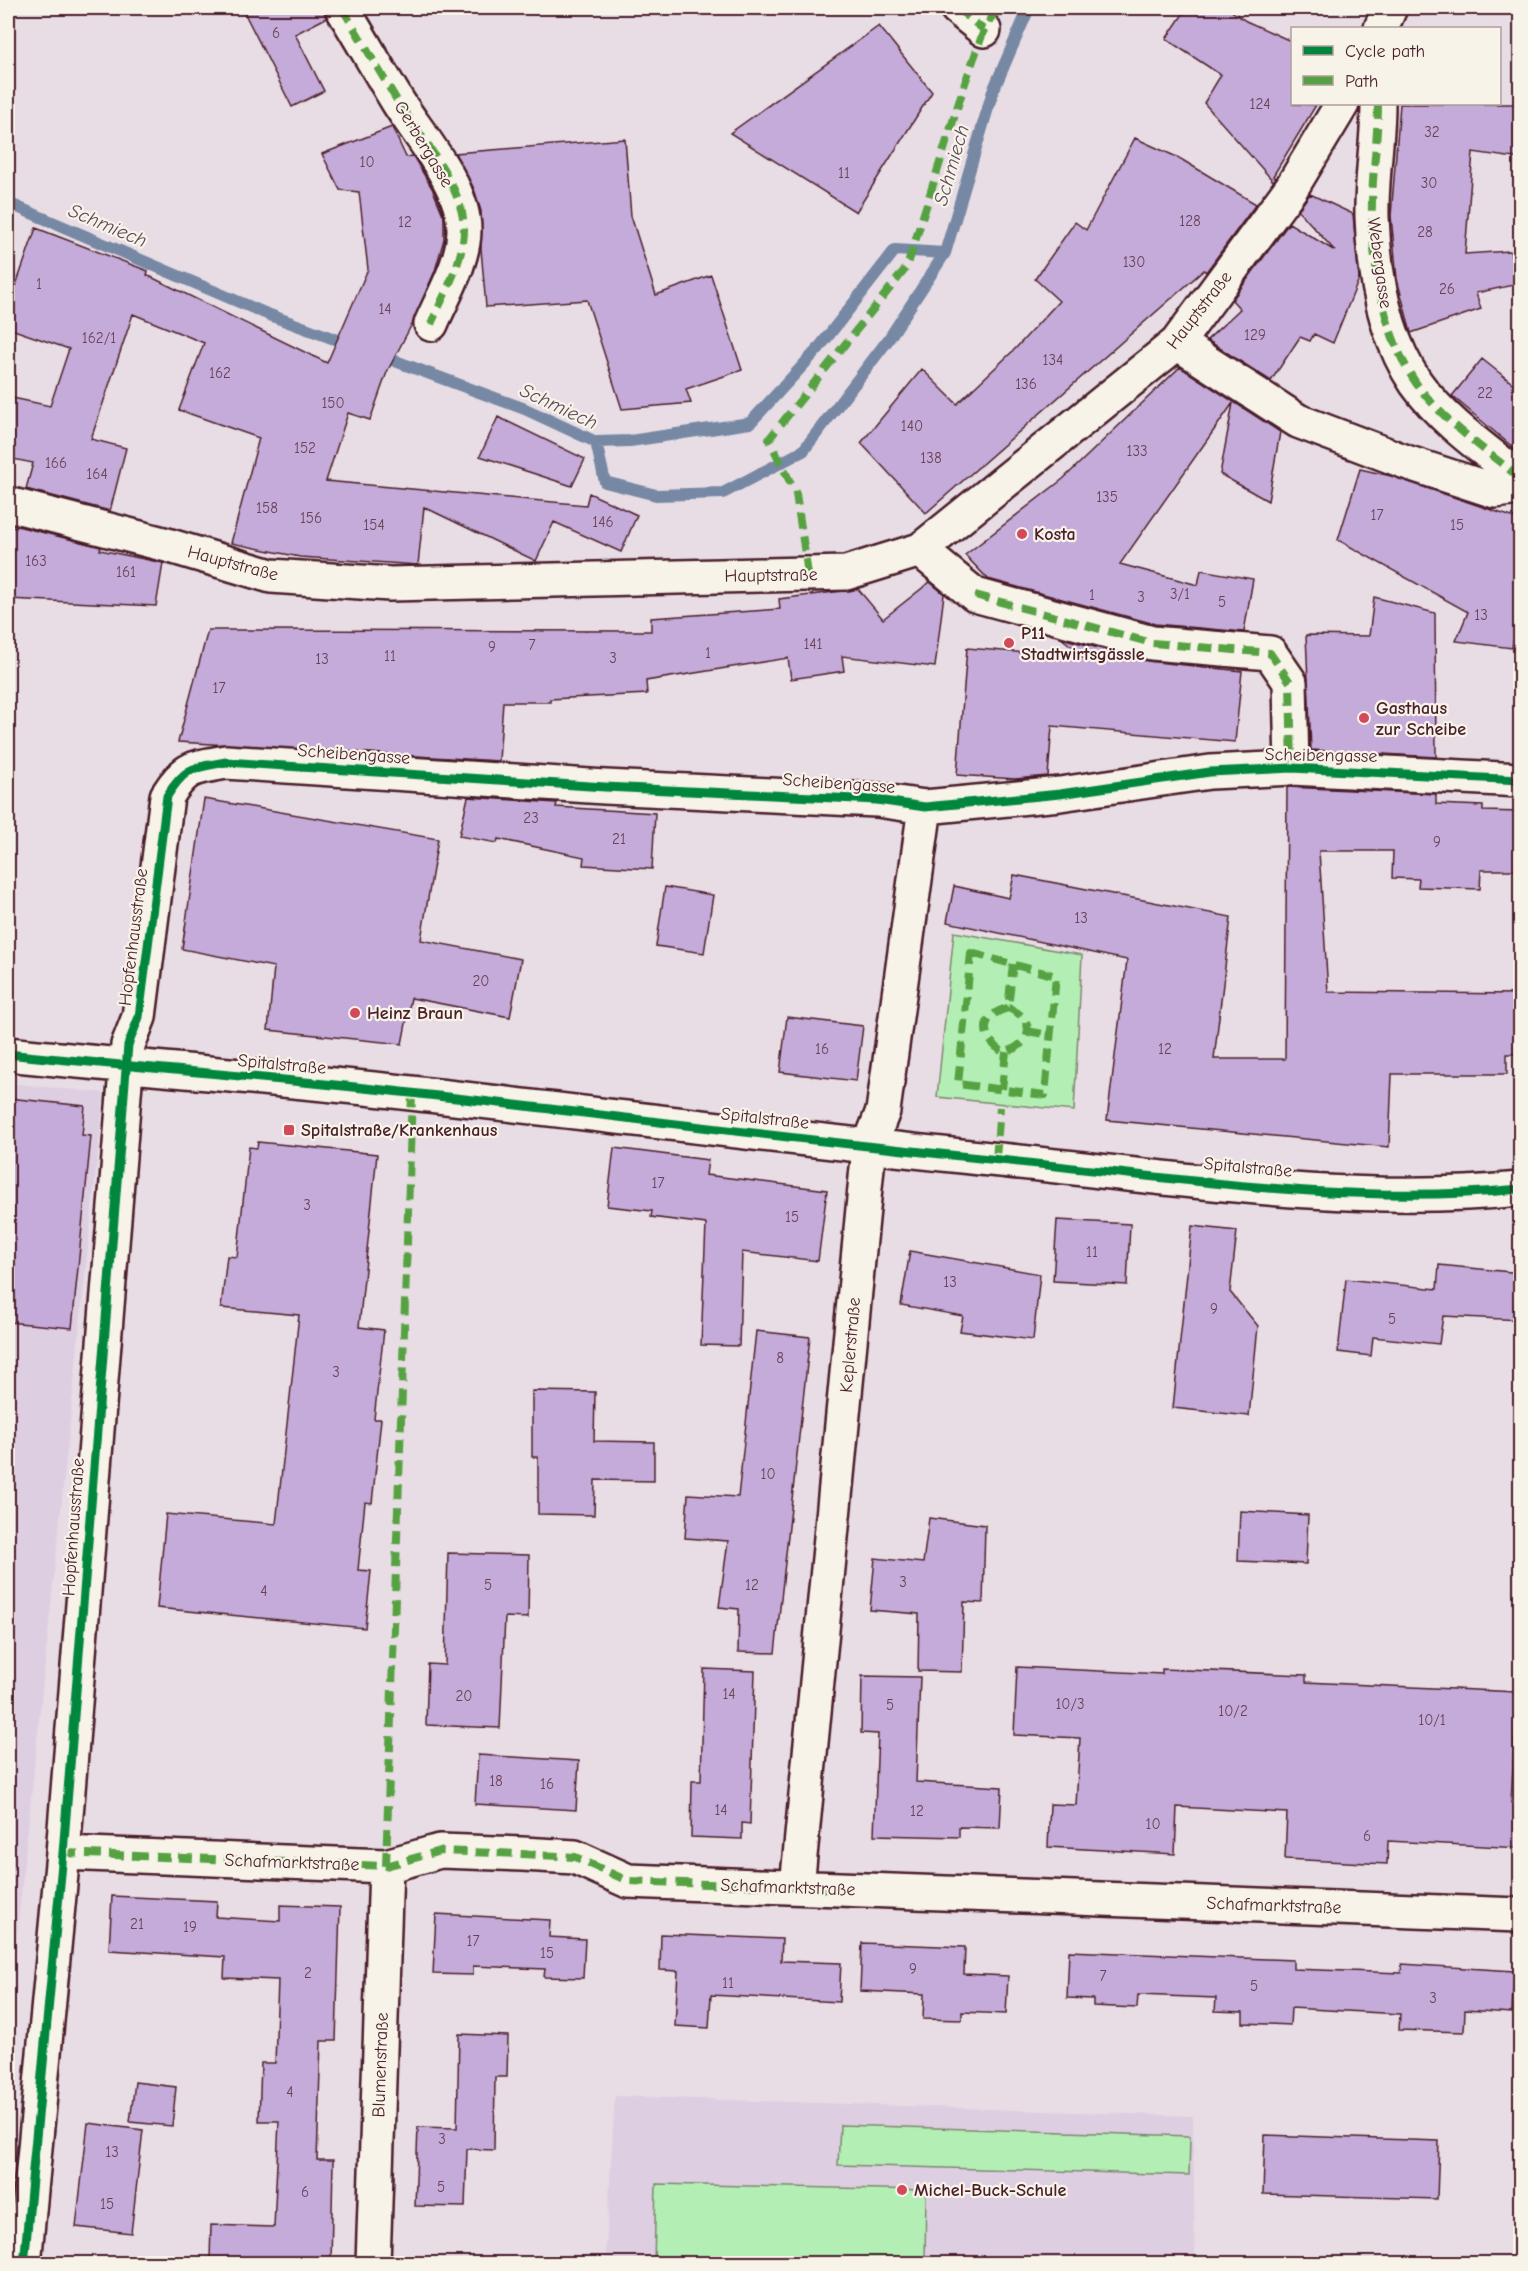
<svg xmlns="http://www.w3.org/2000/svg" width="1528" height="2271" viewBox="0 0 1528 2271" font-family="'Comic Neue',sans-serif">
  <rect width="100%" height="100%" fill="#e8dde4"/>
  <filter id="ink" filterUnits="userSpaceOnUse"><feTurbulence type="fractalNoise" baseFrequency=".0167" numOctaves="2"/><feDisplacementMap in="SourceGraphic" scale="12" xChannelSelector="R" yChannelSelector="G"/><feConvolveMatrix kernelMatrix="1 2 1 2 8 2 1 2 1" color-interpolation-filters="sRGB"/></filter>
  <g filter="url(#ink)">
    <path fill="#decee1" d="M 8,1083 L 104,1093 L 8,2020 Z
      M 615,2096 L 1193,2116 L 1195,2263 L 605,2264 Z"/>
    <path fill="#b3efb4" stroke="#7e8770" stroke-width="1.5" d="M 954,932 L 1082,955 L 1074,1111 L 937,1097 Z
      M 840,2125 L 1190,2136 L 1189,2175 L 838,2165 Z
      M 656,2184 L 926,2190 L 925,2263 L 654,2263 Z"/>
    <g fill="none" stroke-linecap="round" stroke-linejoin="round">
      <path stroke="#7788a4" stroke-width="12" d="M 8,203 L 267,314 L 351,345
        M 379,355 L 525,409 L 596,442 L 605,482 L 656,495 L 723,493 L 803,451 L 888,340 L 945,253 L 993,91 L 1029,8
        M 596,442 L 630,441 L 750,423 L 818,349 L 895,250 L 945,253"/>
    </g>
    <path fill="#c5abd9" stroke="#4a1f2b" stroke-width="1.5" d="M 242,8 L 323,8 L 326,18 L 295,34 L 324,91 L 292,107 Z
      M 1187,8 L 1227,8 L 1246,21 L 1293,42 L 1293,104 L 1316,105 L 1273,176 L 1276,178 L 1273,181 L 1204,103 L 1221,75 L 1166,39 Z
      M 879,26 L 932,92 L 856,212 L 730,133 Z
      M 1400,104 L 1521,104 L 1521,159 L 1473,152 L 1465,254 L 1510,251 L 1518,284 L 1476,293 L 1481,309 L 1411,333 L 1397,279 L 1391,216 Z
      M 392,127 L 406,157 L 413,156 L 432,188 L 444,217 L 444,239 L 435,271 L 413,322 L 387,372 L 370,420 L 348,413 L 326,481 L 586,505 L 589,493 L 637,515 L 621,552 L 554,522 L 536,561 L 424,507 L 418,565 L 300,557 L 231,543 L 259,438 L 179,410 L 204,343 L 133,314 L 91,439 L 126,448 L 110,511 L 26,489 L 33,463 L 8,458 L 8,397 L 50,406 L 69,349 L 8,328 L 8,308 L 36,228 L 148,271 L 147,275 L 327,363 L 368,269 L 359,192 L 340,190 L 322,154 Z
      M 1135,138 L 1179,158 L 1256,204 L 1206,272 L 1204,270 L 926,513 L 861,443 L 922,369 L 957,404 L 1015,349 L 1059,301 L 1035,279 L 1075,222 L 1086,230 Z
      M 625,139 L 631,216 L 656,295 L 711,275 L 742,370 L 686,389 L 691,403 L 622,409 L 587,300 L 486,307 L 481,249 L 481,211 L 474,189 L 455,153 Z
      M 1310,194 L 1353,214 L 1359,279 L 1333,343 L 1314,334 L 1310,341 L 1300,337 L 1271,381 L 1207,340 L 1240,309 L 1232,300 L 1289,223 L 1335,251 L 1298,210 Z
      M 1482,359 L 1521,390 L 1521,454 L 1452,396 Z
      M 1180,367 L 1280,432 L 1268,501 L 1220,474 L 1233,403 L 1120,564 L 1198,585 L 1201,570 L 1253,579 L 1244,632 L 1155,624 L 988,579 L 965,555 L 1063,479 Z
      M 498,417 L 585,459 L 572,486 L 480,456 Z
      M 1360,469 L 1391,476 L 1521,520 L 1521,592 L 1512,648 L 1456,641 L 1468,612 L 1338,540 Z
      M 8,526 L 16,528 L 17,526 L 101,547 L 100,550 L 163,563 L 156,606 L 8,599 Z
      M 930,582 L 944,594 L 935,667 L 842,656 L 844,671 L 791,679 L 788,658 L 646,681 L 647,694 L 550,699 L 550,702 L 503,702 L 499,761 L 178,742 L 208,630 L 651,631 L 651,618 L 780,609 L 779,599 L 858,589 L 883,619 Z
      M 1374,597 L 1435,613 L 1436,757 L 1311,750 L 1306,635 L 1369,636 Z
      M 1061,638 L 1147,661 L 1242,671 L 1235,742 L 1052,726 L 1048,776 L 1015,779 L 957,775 L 967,648 L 1087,658 Z
      M 1287,787 L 1436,794 L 1436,804 L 1483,806 L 1483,811 L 1521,812 L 1521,870 L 1481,870 L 1480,889 L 1418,887 L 1419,879 L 1392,878 L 1393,851 L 1319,851 L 1328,992 L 1521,994 L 1521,1054 L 1507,1054 L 1507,1074 L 1392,1074 L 1389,1147 L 1107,1120 L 1127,960 L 947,922 L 954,886 L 1009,898 L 1014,875 L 1231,917 L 1214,1059 L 1285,1059 Z
      M 468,797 L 557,803 L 556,807 L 655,813 L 652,869 L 583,865 L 584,857 L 498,839 L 497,843 L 459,836 Z
      M 204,799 L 438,839 L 421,940 L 521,959 L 510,1017 L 411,998 L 402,1044 L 268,1030 L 274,967 L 182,949 Z
      M 665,887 L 713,895 L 704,953 L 656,946 Z
      M 787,1017 L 863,1026 L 856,1081 L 780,1072 Z
      M 8,1098 L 85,1106 L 82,1135 L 91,1136 L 72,1328 L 8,1322 Z
      M 258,1142 L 377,1154 L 359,1327 L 384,1330 L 374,1419 L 381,1419 L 372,1503 L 365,1502 L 358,1570 L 371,1571 L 365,1628 L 157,1608 L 166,1514 L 276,1524 L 299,1315 L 221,1308 L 227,1256 L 237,1257 L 249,1147 L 257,1148 Z
      M 614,1148 L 708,1160 L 706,1175 L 827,1190 L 818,1261 L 742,1252 L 739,1346 L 701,1345 L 706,1224 L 651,1217 L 652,1211 L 607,1206 Z
      M 1057,1220 L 1130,1224 L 1127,1285 L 1053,1281 Z
      M 1192,1226 L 1237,1231 L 1230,1292 L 1258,1326 L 1249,1416 L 1173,1408 Z
      M 910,1251 L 1040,1274 L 1033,1340 L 960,1331 L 963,1316 L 901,1305 Z
      M 1439,1265 L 1521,1273 L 1521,1320 L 1443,1316 L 1439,1344 L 1373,1337 L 1371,1356 L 1338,1352 L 1346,1279 L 1437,1289 Z
      M 756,1331 L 810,1337 L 775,1653 L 738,1652 L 739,1609 L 719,1607 L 728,1541 L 685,1538 L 688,1494 L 738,1497 Z
      M 532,1391 L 595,1392 L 594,1441 L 654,1442 L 654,1481 L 595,1480 L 594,1515 L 538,1514 L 538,1457 L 532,1457 Z
      M 1240,1511 L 1308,1515 L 1306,1564 L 1238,1561 Z
      M 929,1518 L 985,1525 L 983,1603 L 964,1602 L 962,1672 L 918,1671 L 919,1614 L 870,1610 L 875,1558 L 923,1563 Z
      M 448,1553 L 529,1555 L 528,1618 L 505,1617 L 500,1728 L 426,1725 L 428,1664 L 445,1665 Z
      M 1017,1667 L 1162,1674 L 1162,1669 L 1306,1675 L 1306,1682 L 1517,1692 L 1511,1803 L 1521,1803 L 1521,1848 L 1388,1841 L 1387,1864 L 1285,1859 L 1287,1813 L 1177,1807 L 1175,1854 L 1048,1847 L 1050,1804 L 1076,1805 L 1080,1738 L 1014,1735 Z
      M 704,1669 L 755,1671 L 750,1824 L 742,1823 L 742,1839 L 691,1837 L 692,1781 L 701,1781 Z
      M 862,1676 L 920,1677 L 916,1782 L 1002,1787 L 1000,1828 L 959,1827 L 959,1837 L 874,1835 L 878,1734 L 861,1733 Z
      M 478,1755 L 579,1761 L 576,1810 L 475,1804 Z
      M 112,1896 L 217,1901 L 216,1917 L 280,1921 L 280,1905 L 340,1907 L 336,2041 L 321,2041 L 317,2160 L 333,2160 L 331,2264 L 210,2259 L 211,2225 L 274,2227 L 279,2121 L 259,2121 L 261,2063 L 275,2063 L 278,1980 L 224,1978 L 225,1957 L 109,1950 Z
      M 436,1914 L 550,1920 L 549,1937 L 585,1939 L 583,1978 L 544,1977 L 545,1969 L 473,1966 L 473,1975 L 433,1974 Z
      M 661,1934 L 782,1939 L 781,1961 L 841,1963 L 839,2002 L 711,1995 L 709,2028 L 675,2026 L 678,1971 L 660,1970 Z
      M 862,1943 L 965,1947 L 964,1974 L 1008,1976 L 1006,2014 L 962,2012 L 962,2020 L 923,2019 L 924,1994 L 860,1991 Z
      M 1069,1951 L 1293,1960 L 1293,1969 L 1401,1973 L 1402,1964 L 1514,1971 L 1512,2013 L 1465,2010 L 1464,2032 L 1399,2030 L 1400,2014 L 1291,2008 L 1290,2025 L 1243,2023 L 1243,2012 L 1215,2011 L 1216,1998 L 1138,1995 L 1137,2008 L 1093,2006 L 1093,1999 L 1067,1998 Z
      M 459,2034 L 508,2036 L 507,2077 L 495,2077 L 494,2150 L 467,2149 L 465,2207 L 415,2206 L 418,2127 L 457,2128 Z
      M 135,2082 L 176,2087 L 172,2126 L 130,2122 Z
      M 88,2123 L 143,2130 L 131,2233 L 76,2227 Z
      M 1265,2135 L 1439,2141 L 1437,2199 L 1263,2194 Z"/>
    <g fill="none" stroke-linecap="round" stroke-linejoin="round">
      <defs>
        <path id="minor" d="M 342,8 C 361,39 379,71 398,102 C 420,137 464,186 464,230 C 464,261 443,296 431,324
          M 957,8 L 984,30
          M 1381,28 L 1390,8
          M 1378,104 C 1378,141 1371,180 1372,217 C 1374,273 1384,336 1416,383 C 1443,421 1484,449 1520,478
          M 1177,343 L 1298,421 L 1406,462 L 1495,491 L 1520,488
          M 8,504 L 167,545 L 271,576 L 390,584 L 846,573 L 920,550 L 1177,343 L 1292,187 L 1342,104
          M 920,550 L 975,595 L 1152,643 L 1270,653 L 1290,682 L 1292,768
          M 8,1054 C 142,1068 276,1078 411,1093 C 600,1114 790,1139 980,1158 C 1157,1175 1344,1207 1520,1189
          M 63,1853 L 386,1866 L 440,1851 L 522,1854 L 575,1857 L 628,1881 L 1520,1915
          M 797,1887 L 869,1147 L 883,1111 L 925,807
          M 24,2264 L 63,1853 L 128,1045 L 139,1017 L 167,796 C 186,766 193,768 226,762 L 605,787 L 877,800 L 925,807 L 1060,794 L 1210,772 L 1292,768 L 1520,780
          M 373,2264 L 386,1866"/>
      </defs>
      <use href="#minor" stroke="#4a1f2b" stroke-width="38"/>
      <use href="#minor" stroke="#f7f3e8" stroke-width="33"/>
      <path stroke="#56a243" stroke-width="8" stroke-dasharray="15 8" stroke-linecap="butt" d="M 342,8 C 361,39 379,71 398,102 C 420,137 464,186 464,230 C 464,261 443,296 431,324
        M 957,8 L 984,30
        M 1378,104 C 1378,141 1371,180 1372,217 C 1374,273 1384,336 1416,383 C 1443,421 1484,449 1520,478
        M 808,574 L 796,494 L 769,439 L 907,267 L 965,83 L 984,30 L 997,8
        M 975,595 L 1152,643 L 1270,653 L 1290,682 L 1292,768
        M 971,953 L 1056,976 L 1045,1095 L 958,1084 Z
        M 1008,1008 C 1038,1019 1032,1047 1003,1052 C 980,1038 979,1015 1008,1008 L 1013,964
        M 1027,1031 L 1050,1035
        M 1002,1089 L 1006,1052
        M 996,1159 L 1000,1107
        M 63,1853 L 386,1866 L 440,1851 L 522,1854 L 575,1857 L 628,1881 L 843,1889
        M 386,1866 L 412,1093"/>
      <defs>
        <path id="cycleway" d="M 8,1054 C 142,1068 276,1078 411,1093 C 600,1114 790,1139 980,1158 C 1157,1175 1344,1207 1520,1189
          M 24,2264 L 63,1853 L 128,1045 L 139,1017 L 167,796 C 186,766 193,768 226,762 L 605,787 L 877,800 L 925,807 L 1060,794 L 1210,772 L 1292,768 L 1520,780"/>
      </defs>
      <use href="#cycleway" stroke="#f7f3e8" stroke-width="13"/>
      <use href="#cycleway" stroke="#00873e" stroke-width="9"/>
    </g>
  </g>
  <g fill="#d1495b" stroke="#f7f3e8" stroke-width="2">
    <circle cx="1022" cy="534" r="6"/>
    <circle cx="1009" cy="643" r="6"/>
    <circle cx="1364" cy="718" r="6"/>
    <circle cx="355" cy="1013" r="6"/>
    <rect x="283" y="1124" width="12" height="12" rx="3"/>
    <circle cx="902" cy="2190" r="6"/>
  </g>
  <g text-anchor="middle" stroke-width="4.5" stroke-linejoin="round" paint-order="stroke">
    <g font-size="15" fill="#694256">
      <text x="276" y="38">6</text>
      <text x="1260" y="109">124</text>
      <text x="1432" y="137">32</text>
      <text x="367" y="167">10</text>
      <text x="844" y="178">11</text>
      <text x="1429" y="188">30</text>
      <text x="1190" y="226">128</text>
      <text x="405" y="227">12</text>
      <text x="1425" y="237">28</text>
      <text x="1134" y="267">130</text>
      <text x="39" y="289">1</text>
      <text x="1447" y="294">26</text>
      <text x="385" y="314">14</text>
      <text x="1255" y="340">129</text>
      <text x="99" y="343">162/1</text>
      <text x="1053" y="365">134</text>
      <text x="220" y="378">162</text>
      <text x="1026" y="389">136</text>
      <text x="1485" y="398">22</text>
      <text x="333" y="408">150</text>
      <text x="912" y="431">140</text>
      <text x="305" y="453">152</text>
      <text x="1137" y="456">133</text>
      <text x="931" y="463">138</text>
      <text x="56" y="468">166</text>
      <text x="97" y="479">164</text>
      <text x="1107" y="502">135</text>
      <text x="267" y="513">158</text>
      <text x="1377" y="520">17</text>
      <text x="311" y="523">156</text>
      <text x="603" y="527">146</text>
      <text x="374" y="530">154</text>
      <text x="1457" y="530">15</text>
      <text x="36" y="566">163</text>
      <text x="126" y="577">161</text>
      <text x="1180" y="599">3/1</text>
      <text x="1092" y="600">1</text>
      <text x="1141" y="602">3</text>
      <text x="1222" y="607">5</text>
      <text x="1481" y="620">13</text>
      <text x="813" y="649">141</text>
      <text x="532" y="650">7</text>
      <text x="492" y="652">9</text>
      <text x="708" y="658">1</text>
      <text x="390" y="661">11</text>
      <text x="613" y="663">3</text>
      <text x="322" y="664">13</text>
      <text x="219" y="693">17</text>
      <text x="531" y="823">23</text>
      <text x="619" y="844">21</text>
      <text x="1437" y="847">9</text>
      <text x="1081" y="923">13</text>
      <text x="481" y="986">20</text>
      <text x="822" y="1054">16</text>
      <text x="1165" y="1054">12</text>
      <text x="658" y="1188">17</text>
      <text x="307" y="1210">3</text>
      <text x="792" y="1222">15</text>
      <text x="1092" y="1257">11</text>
      <text x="950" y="1287">13</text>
      <text x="1214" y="1314">9</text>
      <text x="1392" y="1324">5</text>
      <text x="780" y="1363">8</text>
      <text x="336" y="1377">3</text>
      <text x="768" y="1479">10</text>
      <text x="903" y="1587">3</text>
      <text x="488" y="1590">5</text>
      <text x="752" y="1590">12</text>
      <text x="264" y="1596">4</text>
      <text x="729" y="1699">14</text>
      <text x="464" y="1701">20</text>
      <text x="1070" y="1709">10/3</text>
      <text x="890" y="1710">5</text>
      <text x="1233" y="1716">10/2</text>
      <text x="1432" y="1725">10/1</text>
      <text x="496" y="1786">18</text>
      <text x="547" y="1789">16</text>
      <text x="721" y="1815">14</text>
      <text x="917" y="1816">12</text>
      <text x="1153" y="1829">10</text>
      <text x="1367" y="1841">6</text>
      <text x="137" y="1929">21</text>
      <text x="190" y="1932">19</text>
      <text x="473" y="1946">17</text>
      <text x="547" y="1958">15</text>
      <text x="913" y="1974">9</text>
      <text x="308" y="1978">2</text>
      <text x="1103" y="1981">7</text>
      <text x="728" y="1988">11</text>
      <text x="1254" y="1991">5</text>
      <text x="1433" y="2003">3</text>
      <text x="290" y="2097">4</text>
      <text x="442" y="2144">3</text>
      <text x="112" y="2157">13</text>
      <text x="441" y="2192">5</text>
      <text x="305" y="2197">6</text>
      <text x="107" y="2209">15</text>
    </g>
    <g font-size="18" fill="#4a1f2b" stroke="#f7f3e8">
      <text transform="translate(424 144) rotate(59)" y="6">Gerbergasse</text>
      <text transform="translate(1380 263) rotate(82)" y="6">Webergasse</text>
      <text transform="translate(1199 310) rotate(-52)" y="6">Hauptstraße</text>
      <text transform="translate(233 563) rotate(15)" y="6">Hauptstraße</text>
      <text transform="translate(771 575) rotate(-1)" y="6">Hauptstraße</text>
      <text transform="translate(354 754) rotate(4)" y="6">Scheibengasse</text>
      <text transform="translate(1321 755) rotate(1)" y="6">Scheibengasse</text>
      <text transform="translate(839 783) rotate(4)" y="6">Scheibengasse</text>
      <text transform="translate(133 937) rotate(-83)" y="6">Hopfenhausstraße</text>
      <text transform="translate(282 1064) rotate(5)" y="6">Spitalstraße</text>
      <text transform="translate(765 1118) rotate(6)" y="6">Spitalstraße</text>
      <text transform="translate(1248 1167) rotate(5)" y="6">Spitalstraße</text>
      <text transform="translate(850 1345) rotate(-85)" y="6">Keplerstraße</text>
      <text transform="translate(73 1527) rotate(-86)" y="6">Hopfenhausstraße</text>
      <text transform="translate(292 1862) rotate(2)" y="6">Schafmarktstraße</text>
      <text transform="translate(788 1887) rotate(2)" y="6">Schafmarktstraße</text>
      <text transform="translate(1274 1905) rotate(2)" y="6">Schafmarktstraße</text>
      <text transform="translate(380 2065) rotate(-88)" y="6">Blumenstraße</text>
    </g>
    <g font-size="18" font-weight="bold" fill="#4a1f2b" stroke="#f7f3e8" text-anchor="start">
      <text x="1034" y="540">Kosta</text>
      <text x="1021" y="639">P11<tspan x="1021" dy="21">Stadtwirtsgässle</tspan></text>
      <text x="1376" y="714">Gasthaus<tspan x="1376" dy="21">zur Scheibe</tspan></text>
      <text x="367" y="1019">Heinz Braun</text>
      <text x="301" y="1136">Spitalstraße/Krankenhaus</text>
      <text x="914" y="2196">Michel-Buck-Schule</text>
    </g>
    <g font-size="20" font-style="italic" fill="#5d4b5d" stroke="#f7f3e8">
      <text transform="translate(951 165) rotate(-74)" y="7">Schmiech</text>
      <text transform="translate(108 225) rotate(23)" y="7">Schmiech</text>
      <text transform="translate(559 406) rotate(25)" y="7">Schmiech</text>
    </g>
  </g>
  <rect width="1528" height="2271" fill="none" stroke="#f7f3e8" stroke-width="30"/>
  <rect x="15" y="15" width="1498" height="2241" fill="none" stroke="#4a1f2b" stroke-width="2" filter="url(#ink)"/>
  <rect x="1291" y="27" width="210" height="78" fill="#f7f3e8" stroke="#b29e9c" stroke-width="1.5"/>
  <rect x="1303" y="46" width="30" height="9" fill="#00873e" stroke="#b29e9c" stroke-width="1.5"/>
  <text x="1345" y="57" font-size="18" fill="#4a1f2b">Cycle path</text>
  <rect x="1303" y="76" width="30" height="9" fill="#56a243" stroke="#b29e9c" stroke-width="1.5"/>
  <text x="1345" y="87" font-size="18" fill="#4a1f2b">Path</text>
</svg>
